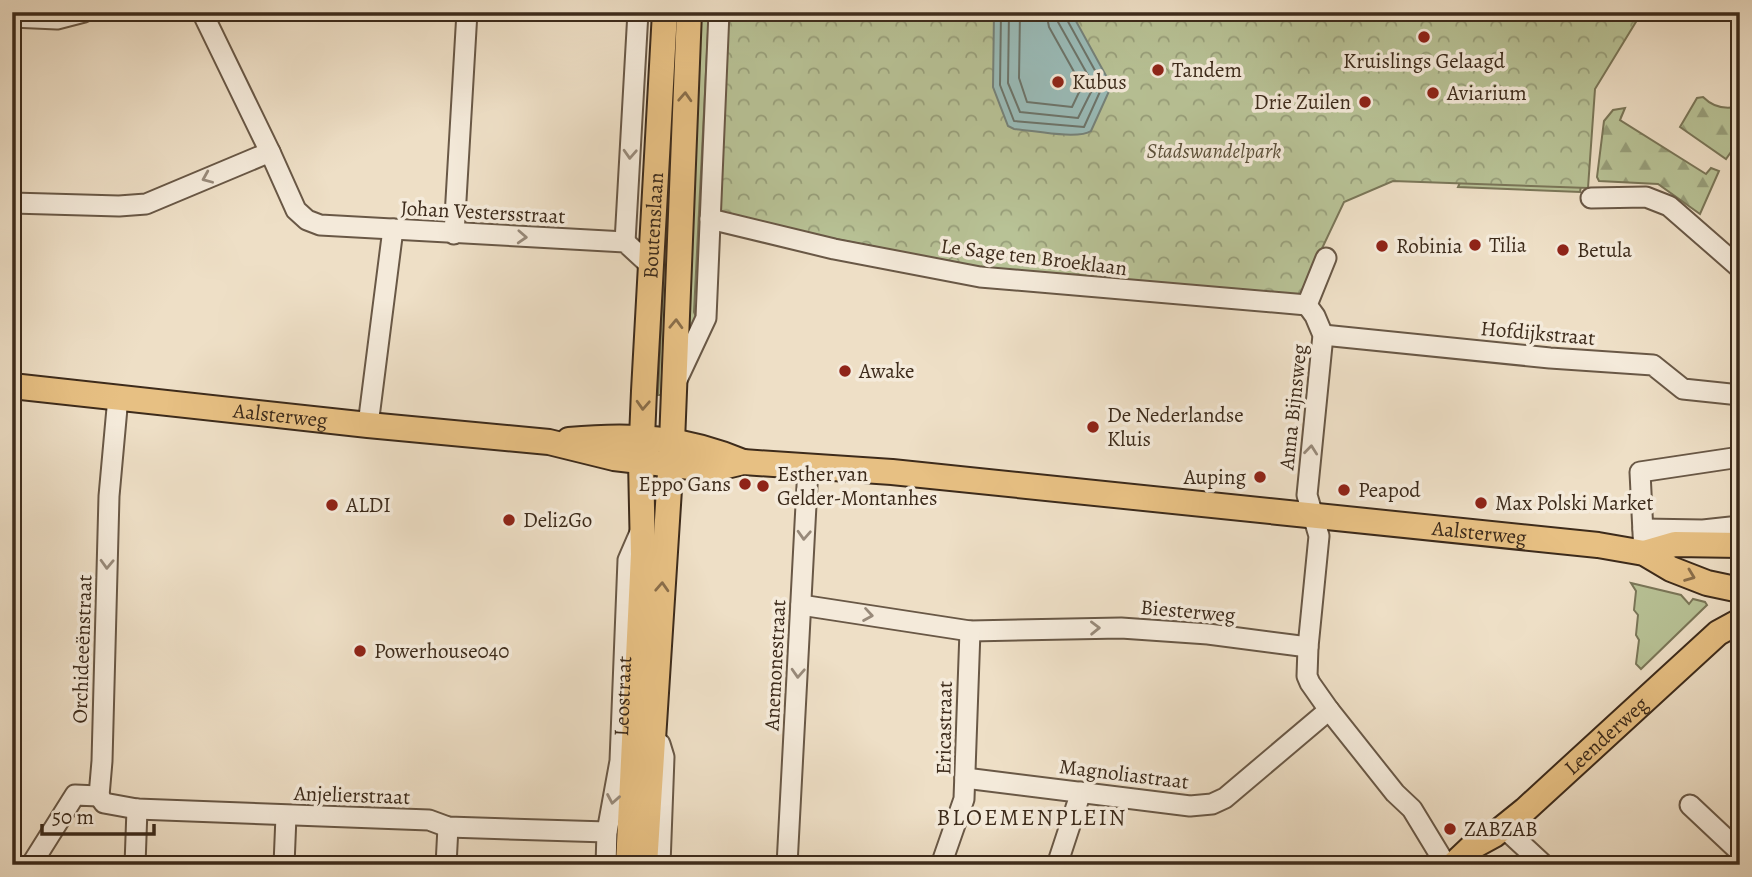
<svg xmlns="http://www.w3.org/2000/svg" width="1752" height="877" viewBox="0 0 1752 877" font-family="Alegreya,serif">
  <defs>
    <pattern id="forest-firs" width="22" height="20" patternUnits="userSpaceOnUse" patternTransform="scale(1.75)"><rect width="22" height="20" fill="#b8c296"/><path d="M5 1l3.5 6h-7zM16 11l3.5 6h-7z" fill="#979e7a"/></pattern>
    <pattern id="park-crowns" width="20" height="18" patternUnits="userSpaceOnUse" patternTransform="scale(1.75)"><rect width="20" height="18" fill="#b8c296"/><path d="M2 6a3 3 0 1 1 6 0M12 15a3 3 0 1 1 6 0" fill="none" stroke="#979e7a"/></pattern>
  </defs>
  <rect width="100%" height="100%" fill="#eedfc6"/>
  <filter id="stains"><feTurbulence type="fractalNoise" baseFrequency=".00286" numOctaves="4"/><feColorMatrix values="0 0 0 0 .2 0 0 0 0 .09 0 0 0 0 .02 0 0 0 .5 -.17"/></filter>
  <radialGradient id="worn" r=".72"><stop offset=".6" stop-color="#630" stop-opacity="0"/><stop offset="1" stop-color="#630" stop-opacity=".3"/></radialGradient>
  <path fill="#b8c296" stroke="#7a7658" stroke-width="2" d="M 672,12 L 683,12 L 666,395 L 658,395 L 670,139 Z
    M 696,12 L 709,12 L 694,312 L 697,319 L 686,349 Z
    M 1464,174 L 1582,180 L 1580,192 L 1458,187 Z
    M 1631,583 L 1681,595 L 1689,604 L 1693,599 L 1705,602 L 1707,605 L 1641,669 L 1636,664 L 1639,640 L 1636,635 L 1638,615 L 1634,610 L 1636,591 Z"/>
  <path fill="url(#forest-firs)" stroke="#7a7658" stroke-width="2" d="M 1703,97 C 1713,107 1726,110 1740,106 L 1740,139 L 1726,159 L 1680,127 L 1697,98 Z
    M 1625,108 L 1620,120 L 1706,174 L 1711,168 L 1719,171 L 1700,214 L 1658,184 L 1599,181 L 1597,177 L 1604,121 L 1613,110 Z"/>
  <path fill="url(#park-crowns)" stroke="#7a7658" stroke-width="2" d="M 724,12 L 1642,12 L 1595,89 L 1588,188 L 1393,181 L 1344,202 L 1298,299 L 981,268 L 710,214 Z"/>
  <path fill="#9abcb9" stroke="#75827a" stroke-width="2" d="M 994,12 L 1071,12 L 1110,83 L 1110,89 L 1091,131 C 1077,140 1031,130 1014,129 L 1008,126 L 993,87 Z"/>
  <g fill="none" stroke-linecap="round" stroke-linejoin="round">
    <path stroke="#6c746a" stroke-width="2" d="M 1001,12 L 1000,85 L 1014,121 L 1084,127 L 1103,85 L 1066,18 L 1065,12
      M 1009,12 L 1008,83 L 1020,112 L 1078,118 L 1094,86 L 1058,22 L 1056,12
      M 1020,12 L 1019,78 L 1027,102 L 1072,107 L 1082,86 L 1049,27 L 1046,12"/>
    <defs>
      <g id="minor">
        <path d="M 202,12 L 270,152 L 296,210 L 307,220 L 320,225 L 625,242 L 650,265"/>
        <path d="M 12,17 L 57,19 L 84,12"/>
        <path d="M 1591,198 L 1646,197 L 1669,206 L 1740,268"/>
        <path d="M 12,203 L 119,206 L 146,204 L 270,152"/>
        <path d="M 710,219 L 834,249 L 980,277 L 1307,305"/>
        <path d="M 454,234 L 467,12"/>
        <path d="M 625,242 L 638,12"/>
        <path d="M 1307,305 L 1315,316 L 1323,335 L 1307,495 L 1319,536 L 1308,647 L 1307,676 L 1310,683 L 1329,710 L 1395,793 L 1412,809 L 1446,865"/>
        <path d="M 1307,305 L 1326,258"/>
        <path d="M 1323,335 L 1550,358 L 1653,365 L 1683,389 L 1740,395"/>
        <path d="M 676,382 L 706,318 L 719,12"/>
        <path d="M 368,425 L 393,229"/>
        <path d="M 1643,529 L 1703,530 L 1740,526"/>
        <path d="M 1644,553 L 1640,472 L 1740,457"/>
        <path d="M 801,605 L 970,631 L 1121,628 L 1208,634 L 1308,647"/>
        <path d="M 965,778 L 1190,806 L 1212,804 L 1225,798 L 1329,710"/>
        <path d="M 99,796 L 104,803 L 137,809 L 429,820 L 448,827 L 607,832"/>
        <path d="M 99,796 L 102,761 L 109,496 L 118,397"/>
        <path d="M 1690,805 L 1740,852"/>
        <path d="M 1504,828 L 1544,865"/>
        <path d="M 31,865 L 75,795 L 99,796"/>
        <path d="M 135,865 L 137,809"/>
        <path d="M 284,865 L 286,816"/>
        <path d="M 446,865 L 448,827"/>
        <path id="s1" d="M 606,865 L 607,832 L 620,761 L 628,560 L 641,530"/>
        <path d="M 660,865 L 664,757 L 660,744"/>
        <path d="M 787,865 L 808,467"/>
        <path d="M 941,865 L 964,799 L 970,631"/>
        <path d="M 1057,865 L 1081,792"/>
      </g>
      <g id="major">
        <path id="s2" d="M 12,386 L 368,425 L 549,442 L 614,458 L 699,468 L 718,468 L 743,462 L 892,472 L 1598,545 L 1644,553 L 1671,569 L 1707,583 L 1740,590"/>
        <path d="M 569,440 C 632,434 684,437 743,462"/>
        <path d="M 1644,553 L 1675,544 L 1740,545"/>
        <path id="s3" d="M 628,865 L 643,554 L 641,461 L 644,391 L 665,12"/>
        <path d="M 645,865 L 672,442 L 689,12"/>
        <path id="s4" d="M 1453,865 L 1472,847 L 1494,835 L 1525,810 L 1718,633 L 1740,621"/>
      </g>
    </defs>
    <use href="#minor" stroke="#695846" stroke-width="23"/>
    <use href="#major" stroke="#3d2b1b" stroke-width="28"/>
    <use href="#minor" stroke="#f4eada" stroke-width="19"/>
    <use href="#major" stroke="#e7c083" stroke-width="24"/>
  </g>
  <defs><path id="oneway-chevron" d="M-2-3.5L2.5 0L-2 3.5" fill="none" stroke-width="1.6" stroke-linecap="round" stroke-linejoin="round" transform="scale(1.75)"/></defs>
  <g stroke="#8a6e4a">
    <use href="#oneway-chevron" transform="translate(685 97) rotate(-87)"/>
    <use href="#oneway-chevron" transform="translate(676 324) rotate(-88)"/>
    <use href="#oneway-chevron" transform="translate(643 405) rotate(93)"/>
    <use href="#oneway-chevron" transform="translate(1690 576) rotate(21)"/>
    <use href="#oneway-chevron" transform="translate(662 587) rotate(-87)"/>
  </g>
  <g stroke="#988a7a">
    <use href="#oneway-chevron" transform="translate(630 154) rotate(93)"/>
    <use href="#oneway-chevron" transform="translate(207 178) rotate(157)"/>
    <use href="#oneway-chevron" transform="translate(522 237) rotate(3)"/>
    <use href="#oneway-chevron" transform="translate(1311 450) rotate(-84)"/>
    <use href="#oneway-chevron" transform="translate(804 535) rotate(93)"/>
    <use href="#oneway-chevron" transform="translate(107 564) rotate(92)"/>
    <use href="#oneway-chevron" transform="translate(868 615) rotate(9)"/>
    <use href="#oneway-chevron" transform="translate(1095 628) rotate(-1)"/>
    <use href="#oneway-chevron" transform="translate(798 673) rotate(93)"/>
    <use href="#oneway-chevron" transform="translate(613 799) rotate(100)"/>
  </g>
  <g fill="#8f2418" stroke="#f4eada" stroke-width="2.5">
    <circle cx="1424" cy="37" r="7"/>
    <circle cx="1158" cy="70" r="7"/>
    <circle cx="1058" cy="82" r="7"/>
    <circle cx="1433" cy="93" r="7"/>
    <circle cx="1365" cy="102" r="7"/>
    <circle cx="1475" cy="245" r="7"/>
    <circle cx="1382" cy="246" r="7"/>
    <circle cx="1563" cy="250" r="7"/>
    <circle cx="845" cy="371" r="7"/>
    <circle cx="1093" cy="427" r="7"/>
    <circle cx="1260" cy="477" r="7"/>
    <circle cx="745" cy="484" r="7"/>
    <circle cx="763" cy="486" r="7"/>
    <circle cx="1344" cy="490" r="7"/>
    <circle cx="1481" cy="503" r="7"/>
    <circle cx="332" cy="505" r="7"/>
    <circle cx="509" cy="520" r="7"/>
    <circle cx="360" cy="651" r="7"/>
    <circle cx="1450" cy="829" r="7"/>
  </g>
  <g text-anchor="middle" stroke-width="7" stroke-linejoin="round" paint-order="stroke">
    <g font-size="21" fill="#3d2b1b" stroke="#f4eada" text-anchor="start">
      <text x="1424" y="68" text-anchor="middle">Kruislings Gelaagd</text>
      <text x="1172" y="77">Tandem</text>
      <text x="1072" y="89">Kubus</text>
      <text x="1447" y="100">Aviarium</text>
      <text x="1351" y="109" text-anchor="end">Drie Zuilen</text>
      <text x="1489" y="252">Tilia</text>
      <text x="1396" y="253">Robinia</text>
      <text x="1577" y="257">Betula</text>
      <text x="859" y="378">Awake</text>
      <text x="1107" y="422">De Nederlandse<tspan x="1107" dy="24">Kluis</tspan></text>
      <text x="777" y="481">Esther van<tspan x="777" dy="24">Gelder-Montanhes</tspan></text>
      <text x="1246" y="484" text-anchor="end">Auping</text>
      <text x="731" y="491" text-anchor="end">Eppo Gans</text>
      <text x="1358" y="497">Peapod</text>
      <text x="1495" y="510">Max Polski Market</text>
      <text x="346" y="512">ALDI</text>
      <text x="523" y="527">Deli2Go</text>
      <text x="374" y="658">Powerhouse040</text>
      <text x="1464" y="836">ZABZAB</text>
    </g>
    <g font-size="21" font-style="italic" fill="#5c513a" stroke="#f4eada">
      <text x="1214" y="158">Stadswandelpark</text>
    </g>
    <g font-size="21" fill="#3d2b1b" stroke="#f4eada">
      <text transform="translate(483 212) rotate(3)" y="7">Johan Vestersstraat</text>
      <text dy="7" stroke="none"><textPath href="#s3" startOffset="640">Boutenslaan</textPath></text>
      <text transform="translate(1034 257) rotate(7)" y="7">Le Sage ten Broeklaan</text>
      <text transform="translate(1538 333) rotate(5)" y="7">Hofdijkstraat</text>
      <text transform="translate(1293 407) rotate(-84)" y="7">Anna Bijnsweg</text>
      <text dy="7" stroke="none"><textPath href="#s2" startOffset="270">Aalsterweg</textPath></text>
      <text dy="7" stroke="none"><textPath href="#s2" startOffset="1477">Aalsterweg</textPath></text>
      <text transform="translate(1188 611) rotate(5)" y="7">Biesterweg</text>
      <text transform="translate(82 649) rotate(-88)" y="7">Orchideeënstraat</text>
      <text transform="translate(775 665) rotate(-87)" y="7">Anemonestraat</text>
      <text dy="7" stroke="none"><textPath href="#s1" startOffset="170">Leostraat</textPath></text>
      <text transform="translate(944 728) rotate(-89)" y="7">Ericastraat</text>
      <text dy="7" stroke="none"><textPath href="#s4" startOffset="201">Leenderweg</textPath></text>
      <text transform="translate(1124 774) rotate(7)" y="7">Magnoliastraat</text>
      <text transform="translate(352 795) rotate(2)" y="7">Anjelierstraat</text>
    </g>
    <g font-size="23" letter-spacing="2" fill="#3d2b1b" stroke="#f4eada">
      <text x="1032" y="825">BLOEMENPLEIN</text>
    </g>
  </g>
  <rect width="1752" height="877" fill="none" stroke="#eedfc6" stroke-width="42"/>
  <rect x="14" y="14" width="1724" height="849" fill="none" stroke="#3d2b1b" stroke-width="3.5"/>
  <rect x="21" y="21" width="1710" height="835" fill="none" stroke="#3d2b1b" stroke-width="2"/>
  <path d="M42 824v10h112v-10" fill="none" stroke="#3d2b1b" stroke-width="3.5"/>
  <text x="52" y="824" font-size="21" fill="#3d2b1b" stroke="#f4eada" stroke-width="5" paint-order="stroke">50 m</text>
  <rect width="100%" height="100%" filter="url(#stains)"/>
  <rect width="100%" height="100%" fill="url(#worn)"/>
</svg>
